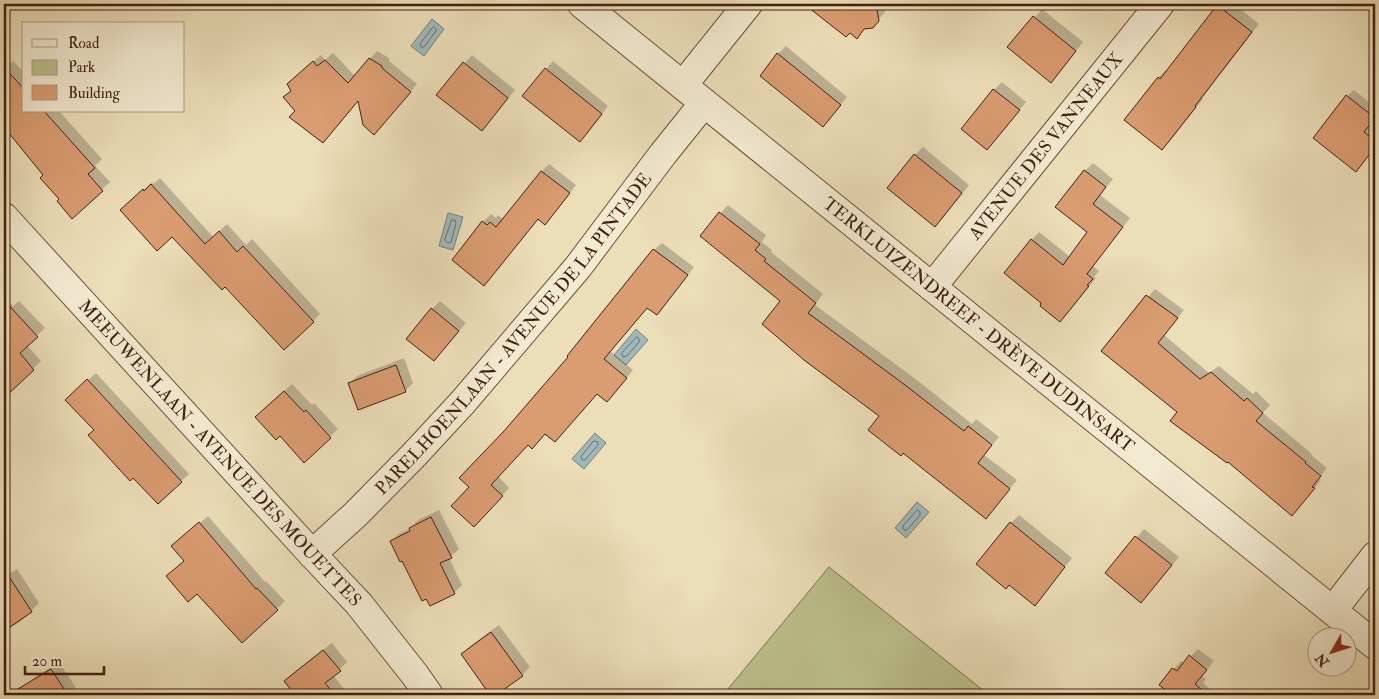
<svg xmlns="http://www.w3.org/2000/svg" width="1379" height="699" viewBox="0 0 1379 699" font-family="'IM FELL Double Pica',serif">
  <rect width="100%" height="100%" fill="#ecdeb9"/>
  <filter id="stains"><feTurbulence type="fractalNoise" baseFrequency=".004" numOctaves="4"/><feColorMatrix values="0 0 0 0 .2 0 0 0 0 .09 0 0 0 0 .02 0 0 0 .5 -.17"/></filter>
  <radialGradient id="worn" r=".72"><stop offset=".6" stop-color="#630" stop-opacity="0"/><stop offset="1" stop-color="#630" stop-opacity=".3"/></radialGradient>
  <path fill="#bcc08c" stroke="#7f704e" d="M 829,567 L 989,695 L 723,695 Z"/>
  <path fill="#9fb9bb" stroke="#7a7c77" d="M 432,19 L 444,29 L 424,56 L 411,46 Z
    M 448,213 L 463,217 L 453,250 L 439,246 Z
    M 636,329 L 648,340 L 626,365 L 614,355 Z
    M 595,433 L 606,443 L 584,469 L 572,459 Z
    M 917,502 L 929,512 L 906,538 L 895,528 Z"/>
  <path fill="#0003" d="M 668,4 L 693,4 L 687,10 L 683,7 L 678,11 Z
    M 811,4 L 885,4 L 885,12 L 872,27 L 866,27 L 857,37 L 809,6 Z
    M 1220,4 L 1234,4 L 1259,24 L 1202,98 L 1203,99 L 1170,141 L 1162,148 L 1158,78 L 1166,70 L 1168,71 Z
    M 1042,9 L 1083,42 L 1059,73 L 1051,81 L 1009,47 Z
    M 786,46 L 847,97 L 830,118 L 778,54 Z
    M 377,51 L 389,58 L 389,61 L 417,84 L 382,126 L 359,100 L 330,134 L 297,110 L 292,90 L 296,77 L 321,55 L 325,60 L 333,53 L 355,76 Z
    M 472,55 L 515,90 L 490,121 L 482,129 L 438,94 Z
    M 13,61 L 24,73 L 24,111 L 59,111 L 102,159 L 95,166 L 110,182 L 72,217 L 44,175 L 4,126 L 4,127 L 4,63 L 7,66 Z
    M 553,61 L 608,106 L 588,133 L 580,140 L 523,96 Z
    M 1002,82 L 1026,102 L 987,149 L 994,90 Z
    M 1354,90 L 1375,107 L 1375,118 L 1370,124 L 1375,129 L 1375,147 L 1363,163 L 1347,96 Z
    M 923,147 L 969,185 L 943,218 L 935,225 L 889,188 L 915,155 Z
    M 1093,163 L 1113,179 L 1100,195 L 1130,218 L 1093,266 L 1099,271 L 1094,277 L 1096,278 L 1068,313 L 1060,320 L 1032,240 L 1039,232 L 1070,257 L 1089,231 L 1085,171 Z
    M 549,164 L 576,185 L 552,216 L 545,223 L 539,218 L 491,277 L 484,284 L 453,260 L 483,222 L 491,214 L 496,218 L 498,215 L 504,220 L 542,171 Z
    M 160,178 L 213,237 L 227,224 L 246,245 L 252,239 L 320,314 L 313,321 L 225,285 L 172,236 L 130,202 L 152,182 L 153,184 Z
    M 728,205 L 766,235 L 762,242 L 772,250 L 771,252 L 823,294 L 815,305 L 917,380 L 972,424 L 976,419 L 999,437 L 984,455 L 1017,480 L 993,509 L 881,416 L 782,301 L 701,236 Z
    M 662,243 L 694,267 L 664,306 L 657,314 L 648,307 L 610,351 L 633,370 L 615,392 L 597,393 L 546,433 L 528,444 L 498,476 L 509,488 L 481,518 L 470,487 L 505,431 L 569,357 L 654,250 Z
    M 1155,289 L 1184,310 L 1164,335 L 1209,373 L 1219,366 L 1253,394 L 1256,391 L 1270,405 L 1263,413 L 1312,454 L 1311,455 L 1327,468 L 1319,479 L 1321,480 L 1299,507 L 1103,350 Z
    M 8,300 L 13,306 L 19,301 L 45,328 L 27,345 L 41,361 L 11,389 L 4,381 L 4,304 Z
    M 440,301 L 466,323 L 434,360 L 432,309 Z
    M 404,358 L 413,383 L 405,391 L 349,384 L 357,376 Z
    M 96,373 L 189,474 L 181,481 L 75,392 Z
    M 292,384 L 312,405 L 314,403 L 338,429 L 304,461 L 264,409 Z
    M 439,510 L 459,549 L 449,558 L 462,585 L 455,592 L 431,605 L 391,542 L 399,534 L 410,529 L 418,520 Z
    M 1019,515 L 1072,558 L 1042,596 L 1010,584 L 978,564 L 1011,523 Z
    M 208,516 L 265,582 L 266,581 L 285,601 L 277,609 L 185,560 L 181,539 Z
    M 1144,529 L 1179,557 L 1149,593 L 1107,573 Z
    M 17,569 L 39,603 L 21,621 L 4,632 L 4,574 L 6,576 Z
    M 499,625 L 530,667 L 522,675 L 492,695 L 462,654 L 470,646 Z
    M 332,643 L 347,662 L 333,675 L 349,695 L 297,695 L 285,681 L 293,673 Z
    M 1198,649 L 1214,661 L 1202,676 L 1206,679 L 1203,683 L 1218,695 L 1174,695 L 1160,684 L 1181,661 L 1184,663 Z
    M 59,662 L 81,695 L 35,695 L 28,684 L 35,677 Z"/>
  <g fill="none" stroke-linecap="round" stroke-linejoin="round">
    <path stroke="#706c66" stroke-width="1" d="M 434,27 L 436,29 L 436,31 L 424,47 L 421,47 L 420,44 L 432,28 Z
      M 452,220 L 455,220 L 456,223 L 451,242 L 448,243 L 445,240 Z
      M 637,337 L 639,339 L 639,342 L 627,356 L 623,357 L 622,355 L 622,353 Z
      M 594,441 L 598,442 L 598,445 L 585,460 L 582,460 L 581,457 Z
      M 918,510 L 920,512 L 920,515 L 907,530 L 904,530 L 903,526 L 916,511 Z"/>
  </g>
  <path fill="#da9c71" stroke="#422011" d="M 804,4 L 876,4 L 879,21 L 873,28 L 864,29 L 857,39 L 850,33 L 846,37 Z
    M 1217,5 L 1252,32 L 1195,106 L 1196,107 L 1162,150 L 1124,120 L 1158,77 L 1160,79 Z
    M 1033,16 L 1076,51 L 1051,83 L 1007,47 Z
    M 777,53 L 841,105 L 823,127 L 760,76 Z
    M 369,58 L 382,66 L 382,68 L 411,92 L 374,135 L 363,125 L 358,101 L 323,143 L 289,117 L 295,111 L 283,97 L 291,91 L 287,84 L 313,61 L 317,66 L 325,60 L 348,83 Z
    M 463,62 L 508,98 L 482,131 L 436,95 Z
    M 4,67 L 24,89 L 24,111 L 44,111 L 95,168 L 88,174 L 103,191 L 72,219 L 57,201 L 59,199 L 40,178 L 43,175 L 4,127 Z
    M 545,68 L 602,114 L 580,142 L 522,96 Z
    M 993,89 L 1020,110 L 987,150 L 961,129 Z
    M 1346,95 L 1375,118 L 1364,132 L 1375,141 L 1375,147 L 1356,172 L 1313,138 Z
    M 914,154 L 962,193 L 935,227 L 887,188 Z
    M 1084,170 L 1106,187 L 1093,204 L 1123,227 L 1087,274 L 1093,279 L 1087,285 L 1089,286 L 1060,322 L 1040,306 L 1041,303 L 1004,273 L 1031,239 L 1063,265 L 1087,232 L 1055,207 Z
    M 541,171 L 570,193 L 545,225 L 538,219 L 484,286 L 452,260 L 482,221 L 487,225 L 490,222 L 496,227 Z
    M 151,184 L 205,244 L 219,231 L 237,252 L 243,246 L 314,322 L 284,350 L 225,287 L 222,290 L 172,237 L 157,251 L 120,210 L 143,189 L 144,191 Z
    M 719,212 L 760,244 L 755,250 L 766,259 L 764,261 L 816,303 L 808,313 L 909,388 L 964,431 L 968,426 L 992,445 L 978,463 L 1010,489 L 986,519 L 903,453 L 901,456 L 868,430 L 879,416 L 804,360 L 762,324 L 780,301 L 700,236 Z
    M 653,249 L 688,275 L 657,315 L 647,308 L 604,359 L 627,378 L 607,402 L 597,394 L 555,442 L 545,434 L 532,449 L 528,445 L 491,485 L 503,496 L 474,527 L 451,506 L 469,487 L 459,478 L 504,431 L 568,357 L 567,356 Z
    M 1146,295 L 1178,318 L 1158,343 L 1200,379 L 1211,372 L 1244,401 L 1247,398 L 1263,413 L 1256,421 L 1306,462 L 1305,463 L 1321,476 L 1312,487 L 1315,488 L 1292,516 L 1228,462 L 1227,463 L 1170,421 L 1177,412 L 1101,351 Z
    M 4,300 L 38,337 L 20,353 L 34,370 L 4,398 Z
    M 431,308 L 459,331 L 434,361 L 406,339 Z
    M 396,365 L 406,392 L 358,410 L 348,383 Z
    M 87,379 L 182,482 L 158,504 L 133,478 L 130,481 L 88,435 L 94,430 L 65,400 Z
    M 284,391 L 304,412 L 306,410 L 331,438 L 304,463 L 280,436 L 276,440 L 255,417 Z
    M 431,517 L 452,558 L 440,563 L 455,594 L 430,606 L 426,599 L 422,601 L 402,561 L 400,562 L 390,541 L 410,531 L 409,528 Z
    M 199,522 L 256,589 L 257,588 L 278,610 L 242,643 L 197,594 L 188,602 L 166,576 L 184,561 L 171,546 Z
    M 1010,522 L 1065,567 L 1035,606 L 1009,585 L 1006,589 L 976,564 Z
    M 1135,536 L 1172,565 L 1141,603 L 1105,573 Z
    M 4,569 L 32,612 L 4,631 Z
    M 491,632 L 523,676 L 496,695 L 490,695 L 461,654 Z
    M 323,650 L 341,671 L 325,683 L 335,695 L 295,695 L 284,681 Z
    M 1189,655 L 1207,670 L 1195,684 L 1208,695 L 1172,695 L 1159,685 L 1172,668 L 1177,671 Z
    M 51,669 L 68,695 L 8,695 Z"/>
  <g fill="none" stroke-linecap="round" stroke-linejoin="round">
    <defs>
      <g id="street">
        <path id="s1" d="M 582,4 L 1375,645"/>
        <path d="M 683,85 L 748,4"/>
        <path id="s2" d="M 4,217 L 312,554 L 359,604 L 415,675 L 429,695"/>
        <path id="s3" d="M 932,287 L 1160,4"/>
        <path id="s4" d="M 312,554 L 356,514 L 414,455 L 463,402 L 578,267 L 663,154 L 704,103"/>
        <path d="M 1333,610 L 1375,556"/>
      </g>
    </defs>
    <use href="#street" stroke="#6c503b" stroke-width="30"/>
    <use href="#street" stroke="#f3ead2" stroke-width="28"/>
  </g>
  <g text-anchor="middle" stroke-width="4" stroke-linejoin="round" paint-order="stroke">
    <g font-size="18" fill="#422011" stroke="#f3ead2">
      <text dy="6" stroke="none"><textPath href="#s3" startOffset="181">AVENUE DES VANNEAUX</textPath></text>
      <text dy="6" stroke="none"><textPath href="#s1" startOffset="510">TERKLUIZENDREEF - DRÈVE DUDINSART</textPath></text>
      <text dy="6" stroke="none"><textPath href="#s4" startOffset="299">PARELHOENLAAN - AVENUE DE LA PINTADE</textPath></text>
      <text dy="6" stroke="none"><textPath href="#s2" startOffset="320">MEEUWENLAAN - AVENUE DES MOUETTES</textPath></text>
    </g>
  </g>
  <rect width="1379" height="699" fill="none" stroke="#ecdeb9" stroke-width="20"/>
  <rect x="5" y="5" width="1369" height="689" fill="none" stroke="#422011" stroke-width="2.5"/>
  <rect x="10" y="10" width="1359" height="679" fill="none" stroke="#422011"/>
  <rect x="22" y="22" width="162" height="90" fill="#f3ead2" stroke="#ac9985"/>
  <rect x="32" y="39" width="25" height="8" fill="#f3ead2" stroke="#ac9985"/>
  <text x="68" y="48" font-size="15" fill="#422011">Road</text>
  <rect x="32" y="60" width="25" height="15" fill="#bcc08c" stroke="#ac9985"/>
  <text x="68" y="72" font-size="15" fill="#422011">Park</text>
  <rect x="32" y="85" width="25" height="15" fill="#da9c71" stroke="#ac9985"/>
  <text x="68" y="98" font-size="15" fill="#422011">Building</text>
  <g transform="translate(1332 652) rotate(231)"><circle r="24" fill="#f3ead2" stroke="#ac9985"/>
  <path d="M0-4L9 19L0 12L-9 19Z" fill="#8f2418"/>
  <text y="-8" font-size="14" font-weight="bold" text-anchor="middle" fill="#422011">N</text>
  </g>
  <path d="M25 666v8h79v-8" fill="none" stroke="#422011" stroke-width="2.5"/>
  <text x="32" y="666" font-size="15" fill="#422011" stroke="#f3ead2" stroke-width="4" paint-order="stroke">20 m</text>
  <rect width="100%" height="100%" filter="url(#stains)"/>
  <rect width="100%" height="100%" fill="url(#worn)"/>
</svg>
